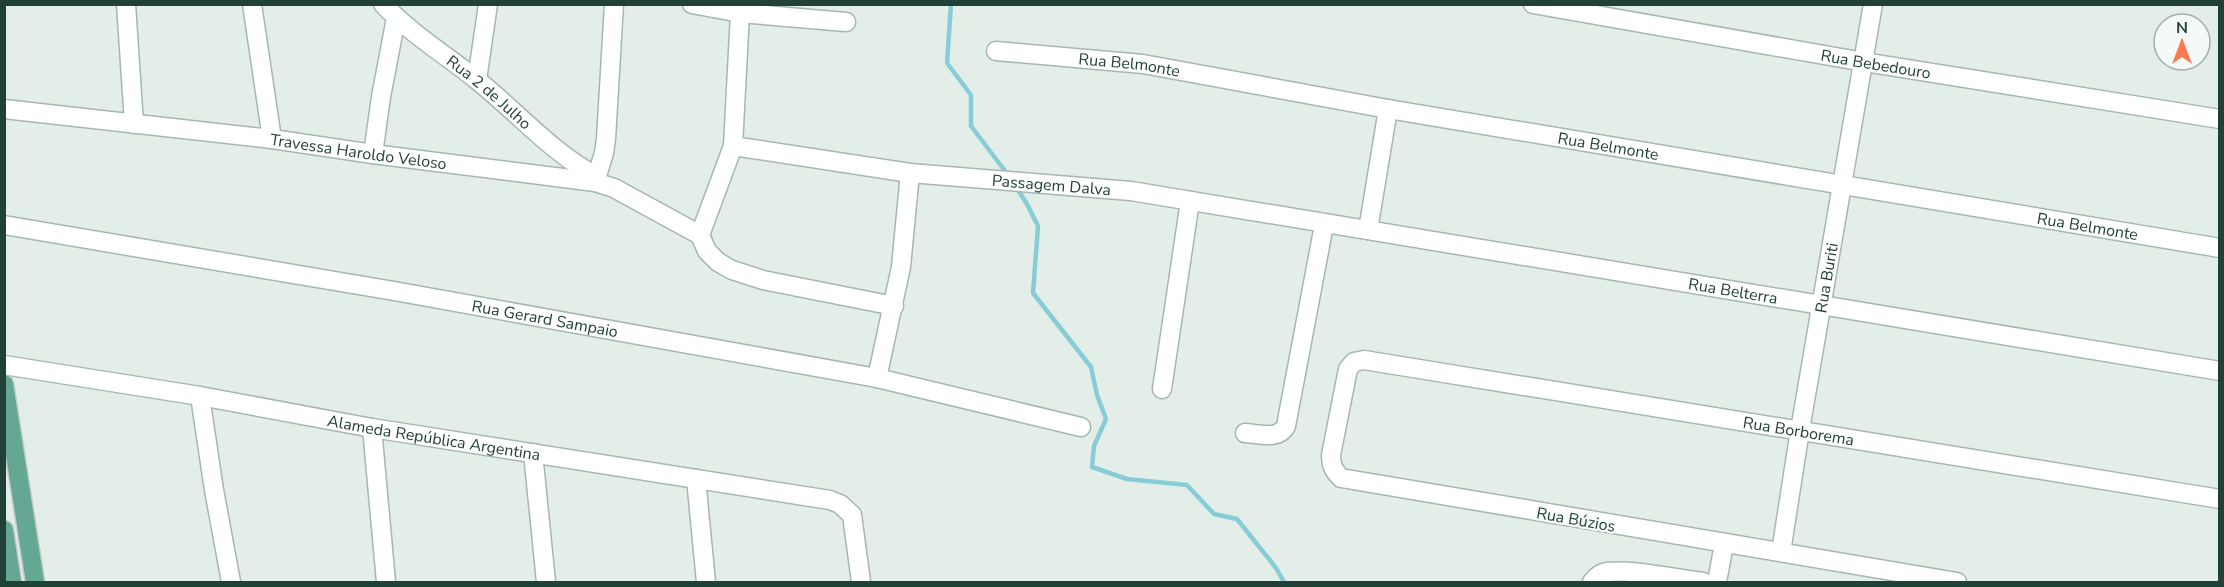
<svg xmlns="http://www.w3.org/2000/svg" width="2224" height="587" viewBox="0 0 2224 587" font-family="'Nunito Sans',sans-serif">
  <rect width="100%" height="100%" fill="#e3eee9"/>
  <g fill="none" stroke-linecap="round" stroke-linejoin="round">
    <path stroke="#87ccd7" stroke-width="4.5" d="M 951,4 L 947,63 L 971,95 L 971,126 L 1008,175
      M 1016,187 L 1027,204 L 1038,226 L 1033,293 L 1091,367 L 1097,395 L 1106,419 L 1094,446 L 1092,467 L 1127,479 L 1187,485 L 1214,514 L 1237,519 L 1276,568 L 1284,582"/>
    <defs>
      <g id="minor">
        <path d="M 126,4 L 134,124"/>
        <path d="M 252,4 L 272,139"/>
        <path id="s1" d="M 383,4 C 411,34 446,55 477,80 C 517,112 551,152 596,176"/>
        <path d="M 692,4 L 740,13 L 846,22"/>
        <path id="s2" d="M 1533,4 L 1864,62 L 2220,119"/>
        <path id="s3" d="M 996,51 L 1143,64 L 1388,109 L 2220,248"/>
        <path d="M 477,80 L 488,4"/>
        <path id="s4" d="M 4,109 L 272,139 L 373,154 L 595,182 L 614,188 L 700,235"/>
        <path id="s5" d="M 733,146 L 910,173 L 1131,191 L 2220,371"/>
        <path d="M 373,154 L 381,97 L 396,18"/>
        <path d="M 595,182 L 604,153 L 606,139 L 614,4"/>
        <path id="s6" d="M 4,225 L 394,291 L 877,378 L 1081,427"/>
        <path d="M 1368,230 L 1388,109"/>
        <path d="M 700,235 L 733,146 L 740,13"/>
        <path d="M 700,235 L 707,251 L 718,262 L 732,270 L 763,280 L 894,306"/>
        <path id="s7" d="M 4,365 L 200,396 L 372,428 L 830,500 L 840,504 L 852,515 L 861,582"/>
        <path d="M 877,378 L 901,267 L 910,173"/>
        <path d="M 1162,389 L 1190,201"/>
        <path d="M 200,396 L 214,490 L 231,582"/>
        <path d="M 372,428 L 386,582"/>
        <path d="M 1245,433 C 1259,434 1279,440 1286,426 L 1324,225"/>
        <path d="M 533,453 L 546,582"/>
        <path d="M 696,479 L 706,582"/>
        <path id="s8" d="M 1781,552 L 1800,430 L 1873,4"/>
        <path d="M 1592,582 C 1596,577 1600,573 1607,572 C 1634,569 1675,579 1703,582"/>
        <path d="M 1717,582 L 1724,544"/>
        <path id="s9" d="M 1957,582 L 1341,478 C 1334,471 1331,466 1331,455 L 1348,369 L 1354,362 L 1364,360 L 2220,499"/>
      </g>
      <path id="primary" d="M 4,384 L 35,582
        M 4,530 L 12,582"/>
    </defs>
    <use href="#minor" stroke="#a5b7b0" stroke-width="21"/>
    <use href="#primary" stroke="#c1cac7" stroke-width="21"/>
    <use href="#minor" stroke="#fff" stroke-width="18"/>
    <use href="#primary" stroke="#64a795" stroke-width="18"/>
  </g>
  <g text-anchor="middle" stroke-width="4.5" stroke-linejoin="round" paint-order="stroke">
    <g font-size="16" fill="#214138" stroke="#f4faf7">
      <text dy="6" stroke="none"><textPath href="#s2" startOffset="348">Rua Bebedouro</textPath></text>
      <text dy="6" stroke="none"><textPath href="#s3" startOffset="134">Rua Belmonte</textPath></text>
      <text dy="6" stroke="none"><textPath href="#s1" startOffset="138">Rua 2 de Julho</textPath></text>
      <text dy="6" stroke="none"><textPath href="#s3" startOffset="620">Rua Belmonte</textPath></text>
      <text dy="6" stroke="none"><textPath href="#s4" startOffset="357">Travessa Haroldo Veloso</textPath></text>
      <text dy="6" stroke="none"><textPath href="#s5" startOffset="321">Passagem Dalva</textPath></text>
      <text dy="6" stroke="none"><textPath href="#s3" startOffset="1106">Rua Belmonte</textPath></text>
      <text dy="6" stroke="none"><textPath href="#s8" startOffset="278">Rua Buriti</textPath></text>
      <text dy="6" stroke="none"><textPath href="#s5" startOffset="1011">Rua Belterra</textPath></text>
      <text dy="6" stroke="none"><textPath href="#s6" startOffset="549">Rua Gerard Sampaio</textPath></text>
      <text dy="6" stroke="none"><textPath href="#s9" startOffset="1198">Rua Borborema</textPath></text>
      <text dy="6" stroke="none"><textPath href="#s7" startOffset="436">Alameda República Argentina</textPath></text>
      <text transform="translate(1576 519) rotate(10)" y="6">Rua Búzios</text>
    </g>
  </g>
  <rect width="2224" height="587" fill="none" stroke="#214138" stroke-width="12"/>
  <g transform="translate(2182 42)"><circle r="28" fill="#f4faf7" stroke="#a0b0ab" stroke-width="1.5"/>
  <path d="M0-4.5L10 22L0 15L-10 22Z" fill="#fd7952"/>
  <text y="-9" font-size="16" font-weight="bold" text-anchor="middle" fill="#214138">N</text>
  </g>
</svg>
